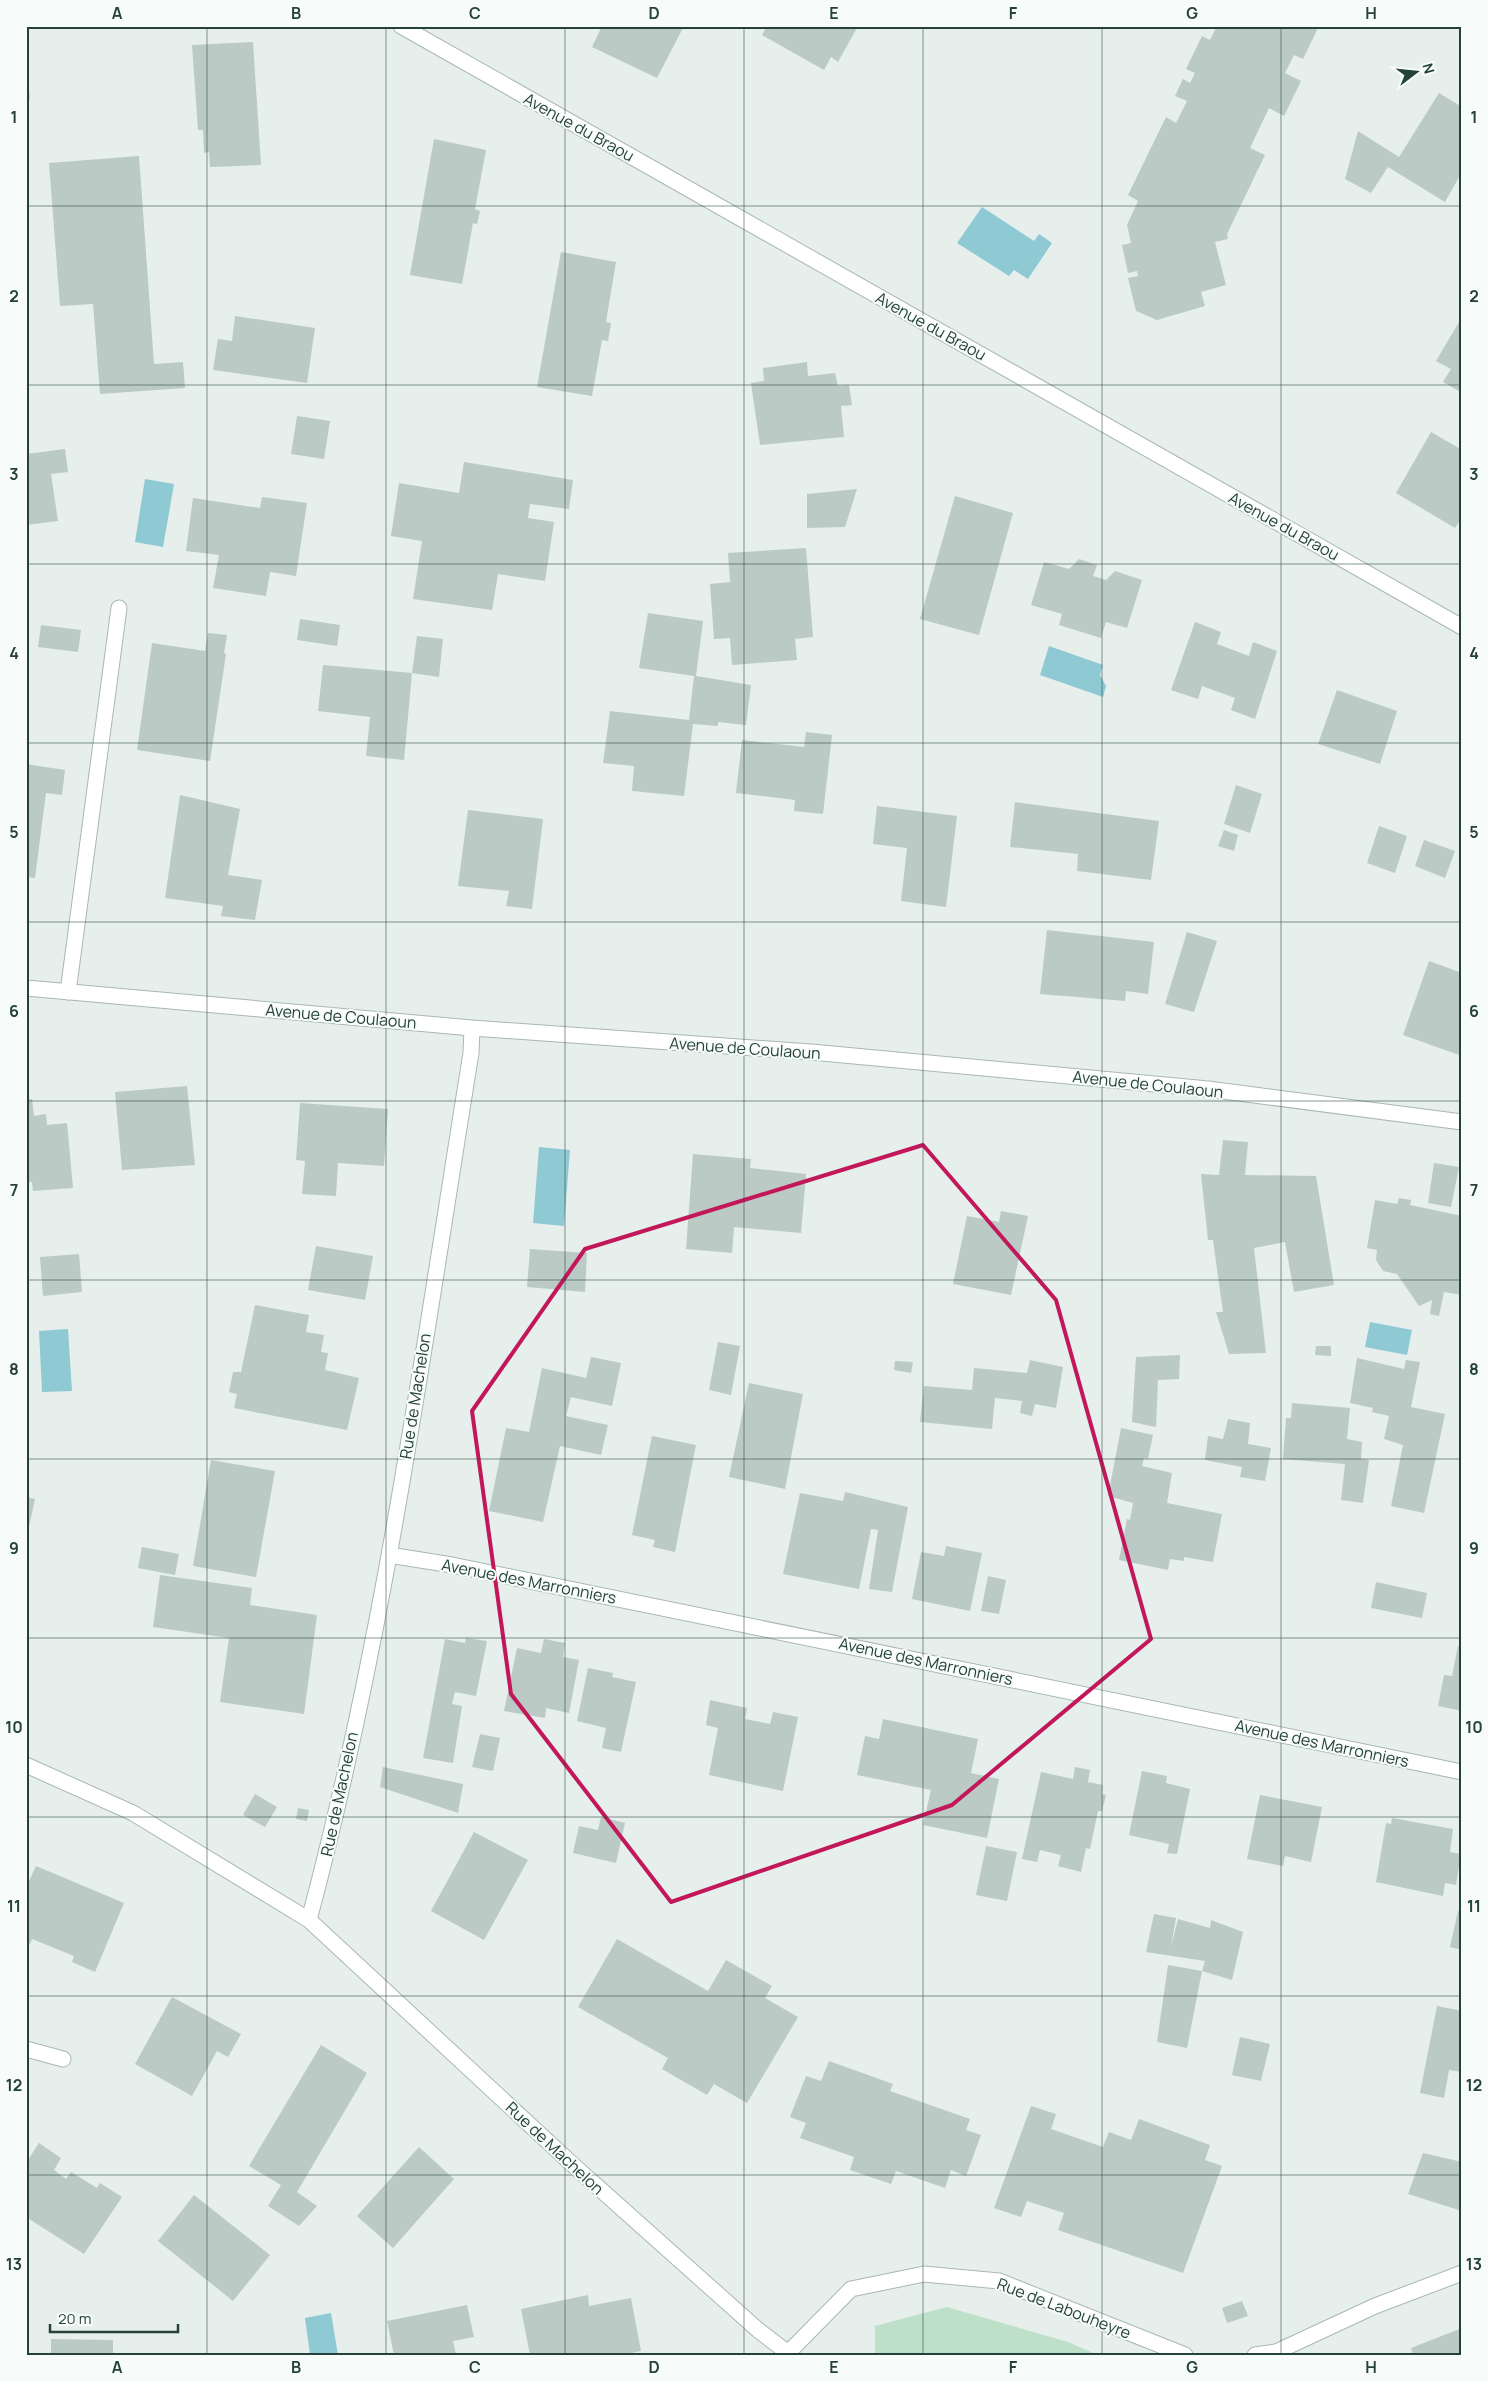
<svg xmlns="http://www.w3.org/2000/svg" width="1488" height="2381" viewBox="0 0 1488 2381" font-family="Manrope,sans-serif">
  <rect width="100%" height="100%" fill="#e6efeb"/>
  <path fill="#bfe0c8" d="M 947,2307 L 1068,2342 L 1098,2355 L 875,2355 L 875,2326 Z"/>
  <path fill="#8ec9d4" d="M 982,207 L 1034,241 L 1039,234 L 1052,243 L 1028,279 L 1014,270 L 1009,276 L 957,243 Z
    M 145,479 L 174,484 L 163,547 L 135,542 Z
    M 1049,646 L 1103,665 L 1100,675 L 1106,686 L 1103,697 L 1040,675 Z
    M 539,1147 L 570,1150 L 564,1226 L 533,1223 Z
    M 1370,1322 L 1412,1330 L 1407,1355 L 1365,1347 Z
    M 68,1329 L 72,1391 L 42,1392 L 39,1331 Z
    M 331,2313 L 338,2355 L 310,2355 L 305,2318 Z"/>
  <path fill="#bbcac4" d="M 602,26 L 684,26 L 657,78 L 592,47 Z
    M 767,26 L 858,26 L 838,62 L 831,57 L 824,70 L 762,35 Z
    M 1217,26 L 1319,26 L 1303,59 L 1294,55 L 1285,73 L 1301,81 L 1284,116 L 1269,108 L 1250,148 L 1265,155 L 1227,234 L 1228,239 L 1215,242 L 1226,285 L 1201,292 L 1205,306 L 1157,320 L 1136,311 L 1128,278 L 1138,276 L 1137,271 L 1128,273 L 1122,245 L 1131,243 L 1127,225 L 1138,201 L 1128,195 L 1166,117 L 1176,123 L 1187,101 L 1175,96 L 1183,79 L 1190,83 L 1195,73 L 1186,69 L 1202,36 L 1210,40 Z
    M 253,42 L 261,165 L 210,167 L 209,152 L 204,153 L 203,130 L 198,130 L 192,45 Z
    M 26,64 L 30,99 L 26,99 Z
    M 1439,93 L 1462,107 L 1462,172 L 1445,202 L 1388,167 L 1371,193 L 1345,179 L 1358,131 L 1399,157 Z
    M 434,139 L 486,150 L 475,209 L 480,211 L 477,224 L 473,223 L 462,284 L 410,275 Z
    M 139,156 L 154,364 L 183,362 L 185,388 L 100,394 L 93,304 L 60,306 L 49,163 Z
    M 561,252 L 616,262 L 606,322 L 611,323 L 608,341 L 602,340 L 592,396 L 537,387 Z
    M 235,316 L 315,328 L 307,383 L 213,370 L 218,339 L 232,341 Z
    M 1462,317 L 1462,393 L 1443,382 L 1451,369 L 1436,361 Z
    M 807,362 L 808,376 L 835,373 L 838,386 L 849,385 L 852,405 L 841,406 L 844,437 L 760,445 L 751,383 L 764,381 L 763,368 Z
    M 297,416 L 330,421 L 324,459 L 291,454 Z
    M 1431,432 L 1462,450 L 1462,517 L 1455,528 L 1396,493 Z
    M 65,449 L 68,472 L 51,474 L 58,521 L 26,525 L 26,454 Z
    M 464,462 L 573,480 L 569,509 L 530,504 L 528,518 L 554,522 L 545,581 L 498,574 L 492,610 L 413,599 L 422,541 L 391,536 L 399,483 L 459,493 Z
    M 857,489 L 845,527 L 807,528 L 807,494 Z
    M 955,496 L 1013,513 L 979,635 L 920,619 Z
    M 262,497 L 307,503 L 296,576 L 270,572 L 266,596 L 213,588 L 219,555 L 186,551 L 193,498 L 260,508 Z
    M 806,548 L 813,637 L 795,639 L 797,660 L 732,665 L 730,638 L 714,639 L 710,584 L 730,582 L 728,553 Z
    M 1079,559 L 1097,565 L 1093,576 L 1106,580 L 1115,571 L 1142,580 L 1127,628 L 1106,622 L 1101,638 L 1059,625 L 1062,614 L 1031,605 L 1044,562 L 1069,569 Z
    M 648,613 L 703,621 L 696,676 L 751,685 L 746,725 L 718,722 L 718,726 L 693,724 L 684,796 L 632,791 L 634,766 L 603,763 L 610,711 L 689,720 L 694,676 L 639,668 Z
    M 300,619 L 340,625 L 337,646 L 297,640 Z
    M 1195,622 L 1221,632 L 1217,644 L 1249,656 L 1253,642 L 1277,651 L 1255,719 L 1231,710 L 1235,698 L 1202,686 L 1198,699 L 1171,690 Z
    M 41,625 L 81,630 L 78,652 L 38,647 Z
    M 208,633 L 227,635 L 224,653 L 226,654 L 210,761 L 137,750 L 152,643 L 205,651 Z
    M 417,636 L 443,639 L 439,677 L 412,673 Z
    M 323,665 L 412,673 L 404,760 L 366,756 L 370,717 L 318,711 Z
    M 1337,690 L 1397,711 L 1380,764 L 1318,744 Z
    M 806,732 L 832,735 L 823,814 L 794,811 L 795,800 L 736,793 L 742,740 L 804,747 Z
    M 26,764 L 65,770 L 62,795 L 46,793 L 35,878 L 26,877 Z
    M 1236,785 L 1262,794 L 1250,833 L 1224,824 Z
    M 180,795 L 240,809 L 228,875 L 262,880 L 255,920 L 221,916 L 223,906 L 165,898 Z
    M 1015,802 L 1159,821 L 1151,880 L 1077,871 L 1078,854 L 1010,847 Z
    M 877,806 L 957,816 L 946,907 L 901,901 L 907,848 L 873,844 Z
    M 468,810 L 543,819 L 532,909 L 506,906 L 509,891 L 458,886 Z
    M 1379,826 L 1407,836 L 1395,873 L 1367,863 Z
    M 1224,830 L 1238,835 L 1234,851 L 1218,846 Z
    M 1424,840 L 1455,851 L 1445,878 L 1415,866 Z
    M 1047,930 L 1154,942 L 1148,994 L 1126,991 L 1125,1001 L 1040,994 Z
    M 1187,932 L 1217,941 L 1194,1012 L 1165,1004 Z
    M 1429,961 L 1462,973 L 1462,1056 L 1403,1035 Z
    M 187,1086 L 195,1165 L 122,1170 L 115,1092 Z
    M 32,1099 L 34,1116 L 46,1114 L 47,1125 L 67,1123 L 73,1188 L 33,1191 L 32,1182 L 26,1182 L 26,1100 Z
    M 300,1103 L 388,1109 L 384,1166 L 338,1163 L 336,1196 L 302,1194 L 305,1161 L 296,1160 Z
    M 1223,1140 L 1248,1142 L 1245,1175 L 1316,1176 L 1334,1285 L 1294,1292 L 1285,1242 L 1254,1248 L 1266,1353 L 1229,1354 L 1216,1312 L 1223,1312 L 1213,1240 L 1208,1240 L 1201,1174 L 1219,1175 Z
    M 693,1154 L 751,1159 L 750,1168 L 806,1174 L 801,1233 L 734,1227 L 732,1253 L 686,1249 Z
    M 1434,1163 L 1459,1167 L 1451,1207 L 1428,1203 Z
    M 1399,1198 L 1411,1200 L 1410,1205 L 1462,1216 L 1462,1295 L 1444,1292 L 1439,1316 L 1430,1314 L 1432,1300 L 1419,1306 L 1397,1274 L 1383,1271 L 1376,1260 L 1377,1250 L 1367,1248 L 1375,1200 L 1397,1204 Z
    M 1001,1211 L 1028,1216 L 1011,1295 L 953,1284 L 967,1216 L 999,1222 Z
    M 316,1246 L 373,1256 L 365,1300 L 308,1290 Z
    M 530,1249 L 587,1253 L 585,1292 L 527,1287 Z
    M 79,1254 L 82,1292 L 43,1296 L 40,1257 Z
    M 255,1305 L 309,1315 L 306,1332 L 324,1335 L 321,1352 L 328,1353 L 325,1370 L 359,1378 L 347,1430 L 234,1408 L 237,1394 L 229,1392 L 233,1372 L 241,1372 Z
    M 718,1342 L 740,1346 L 731,1395 L 709,1390 Z
    M 1316,1346 L 1331,1346 L 1331,1356 L 1315,1355 Z
    M 1180,1355 L 1179,1379 L 1158,1380 L 1156,1427 L 1132,1422 L 1136,1357 Z
    M 591,1357 L 621,1363 L 612,1406 L 571,1397 L 566,1416 L 608,1425 L 601,1455 L 560,1446 L 543,1522 L 489,1511 L 506,1428 L 529,1432 L 542,1368 L 586,1378 Z
    M 1357,1358 L 1404,1369 L 1406,1360 L 1420,1362 L 1411,1407 L 1445,1414 L 1424,1513 L 1391,1506 L 1403,1445 L 1384,1439 L 1389,1416 L 1372,1412 L 1373,1408 L 1350,1403 Z
    M 1030,1360 L 1063,1367 L 1056,1408 L 1035,1404 L 1032,1416 L 1020,1413 L 1022,1401 L 995,1398 L 992,1429 L 920,1422 L 924,1386 L 972,1390 L 974,1368 L 1027,1373 Z
    M 895,1361 L 913,1362 L 911,1373 L 894,1370 Z
    M 749,1383 L 803,1394 L 785,1489 L 729,1477 Z
    M 1292,1403 L 1350,1408 L 1347,1439 L 1362,1442 L 1361,1459 L 1369,1460 L 1363,1503 L 1341,1500 L 1345,1464 L 1283,1459 L 1286,1418 L 1291,1418 Z
    M 1228,1419 L 1250,1423 L 1248,1444 L 1271,1448 L 1265,1481 L 1240,1477 L 1242,1467 L 1205,1460 L 1208,1436 L 1223,1439 Z
    M 1121,1428 L 1153,1435 L 1148,1459 L 1144,1458 L 1142,1466 L 1172,1473 L 1167,1503 L 1222,1514 L 1213,1562 L 1184,1557 L 1184,1561 L 1170,1559 L 1168,1570 L 1119,1560 L 1127,1519 L 1130,1520 L 1133,1503 L 1108,1496 Z
    M 652,1436 L 696,1445 L 675,1552 L 653,1547 L 655,1540 L 632,1535 Z
    M 211,1460 L 275,1471 L 256,1577 L 193,1566 Z
    M 845,1492 L 908,1507 L 892,1592 L 869,1589 L 878,1530 L 871,1529 L 859,1589 L 783,1574 L 800,1493 L 843,1501 Z
    M 26,1497 L 35,1499 L 27,1536 L 26,1536 Z
    M 946,1546 L 982,1553 L 970,1611 L 912,1599 L 921,1552 L 944,1556 Z
    M 142,1547 L 179,1554 L 175,1575 L 138,1568 Z
    M 160,1575 L 252,1588 L 250,1605 L 317,1615 L 304,1714 L 220,1702 L 229,1638 L 153,1627 Z
    M 988,1576 L 1006,1580 L 999,1614 L 981,1611 Z
    M 1376,1582 L 1427,1593 L 1422,1618 L 1371,1608 Z
    M 466,1638 L 487,1641 L 476,1696 L 455,1692 L 452,1704 L 462,1706 L 453,1763 L 423,1758 L 445,1639 L 465,1643 Z
    M 544,1639 L 565,1643 L 563,1657 L 579,1660 L 569,1713 L 546,1708 L 545,1718 L 504,1711 L 517,1648 L 541,1653 Z
    M 1458,1646 L 1462,1646 L 1462,1711 L 1438,1706 L 1444,1675 L 1452,1676 Z
    M 588,1668 L 613,1673 L 612,1677 L 636,1682 L 621,1752 L 602,1748 L 606,1728 L 577,1721 Z
    M 710,1700 L 747,1708 L 745,1719 L 770,1724 L 773,1712 L 798,1717 L 783,1791 L 709,1775 L 718,1728 L 706,1725 Z
    M 883,1719 L 978,1739 L 971,1773 L 999,1779 L 987,1838 L 923,1825 L 931,1790 L 857,1775 L 865,1736 L 879,1739 Z
    M 480,1734 L 500,1738 L 493,1771 L 472,1767 Z
    M 383,1767 L 463,1784 L 458,1813 L 380,1787 Z
    M 1075,1767 L 1090,1770 L 1088,1782 L 1103,1785 L 1102,1794 L 1106,1795 L 1102,1811 L 1098,1811 L 1090,1849 L 1086,1848 L 1081,1872 L 1058,1866 L 1061,1855 L 1040,1850 L 1037,1862 L 1022,1859 L 1041,1772 L 1073,1779 Z
    M 1142,1771 L 1167,1776 L 1166,1783 L 1190,1789 L 1177,1854 L 1167,1853 L 1169,1844 L 1129,1835 Z
    M 255,1794 L 277,1807 L 265,1827 L 243,1815 Z
    M 1260,1795 L 1322,1807 L 1311,1862 L 1285,1856 L 1283,1866 L 1247,1859 Z
    M 298,1808 L 309,1810 L 307,1821 L 296,1819 Z
    M 601,1817 L 625,1823 L 616,1863 L 573,1853 L 579,1826 L 598,1830 Z
    M 1392,1818 L 1453,1829 L 1450,1852 L 1461,1854 L 1456,1885 L 1445,1883 L 1443,1896 L 1376,1882 L 1386,1823 L 1391,1824 Z
    M 474,1832 L 528,1860 L 484,1940 L 431,1911 Z
    M 986,1846 L 1017,1852 L 1007,1901 L 976,1895 Z
    M 36,1866 L 124,1903 L 95,1972 L 72,1962 L 74,1956 L 32,1939 L 30,1944 L 26,1943 L 26,1888 Z
    M 1458,1911 L 1462,1912 L 1462,1950 L 1450,1947 Z
    M 1154,1914 L 1176,1918 L 1171,1947 L 1178,1919 L 1210,1928 L 1211,1920 L 1243,1932 L 1232,1980 L 1202,1971 L 1187,2048 L 1157,2042 L 1168,1965 L 1202,1971 L 1205,1961 L 1146,1952 Z
    M 617,1939 L 708,1991 L 726,1960 L 772,1986 L 765,1998 L 798,2017 L 747,2103 L 714,2084 L 707,2095 L 662,2069 L 668,2058 L 578,2007 Z
    M 172,1997 L 241,2034 L 228,2057 L 217,2051 L 192,2096 L 135,2064 Z
    M 1437,2006 L 1462,2011 L 1462,2072 L 1449,2070 L 1444,2098 L 1420,2093 Z
    M 1240,2037 L 1270,2044 L 1261,2081 L 1232,2075 Z
    M 321,2045 L 367,2073 L 297,2192 L 317,2206 L 299,2226 L 268,2206 L 281,2185 L 249,2166 Z
    M 829,2061 L 893,2084 L 890,2091 L 970,2119 L 966,2130 L 981,2135 L 966,2176 L 951,2170 L 945,2188 L 896,2171 L 891,2184 L 850,2170 L 854,2157 L 800,2138 L 806,2123 L 790,2117 L 806,2076 L 821,2081 Z
    M 1031,2106 L 1056,2114 L 1051,2129 L 1103,2147 L 1109,2132 L 1131,2140 L 1139,2119 L 1210,2145 L 1205,2160 L 1222,2166 L 1183,2273 L 1058,2230 L 1064,2213 L 1027,2201 L 1021,2217 L 994,2208 Z
    M 39,2143 L 61,2158 L 54,2170 L 66,2179 L 71,2172 L 97,2188 L 100,2183 L 122,2197 L 84,2254 L 26,2217 L 26,2163 Z
    M 419,2147 L 454,2179 L 393,2248 L 357,2216 Z
    M 1423,2153 L 1462,2162 L 1462,2211 L 1408,2194 Z
    M 194,2195 L 270,2255 L 233,2301 L 158,2241 Z
    M 588,2295 L 589,2306 L 631,2298 L 641,2351 L 622,2355 L 530,2355 L 521,2309 Z
    M 1242,2301 L 1248,2316 L 1227,2323 L 1222,2308 Z
    M 467,2305 L 474,2337 L 453,2341 L 456,2355 L 394,2355 L 387,2321 Z
    M 1462,2328 L 1462,2355 L 1413,2355 L 1411,2348 Z
    M 51,2339 L 113,2340 L 113,2355 L 51,2355 Z"/>
  <g fill="none" stroke-linecap="round" stroke-linejoin="round">
    <defs>
      <path id="lane" d="M 68,992 L 119,608"/>
      <path id="street" d="M 401,26 L 1462,627
        M 26,988 L 472,1028 L 811,1052 L 1208,1089 L 1462,1122
        M 472,1028 L 471,1053 C 424,1343 385,1636 309,1920 L 572,2164 L 758,2330 L 788,2353 L 786,2355
        M 389,1555 L 452,1565 L 1462,1772
        M 26,1765 L 133,1813 L 309,1920
        M 26,2049 L 63,2059
        M 791,2355 L 788,2353 L 851,2289 L 924,2274 L 999,2281 L 1185,2355
        M 1255,2355 L 1276,2352 L 1375,2306 L 1462,2273"/>
    </defs>
    <use href="#lane" stroke="#a8b8b2" stroke-width="17"/>
    <use href="#street" stroke="#a8b8b2" stroke-width="17"/>
    <use href="#lane" stroke="#fff" stroke-width="15"/>
    <use href="#street" stroke="#fff" stroke-width="15"/>
  </g>
  <path fill="none" stroke="#c2185b" stroke-width="4" stroke-linejoin="round" d="M 923,1145 L 1056,1300 L 1151,1639 L 952,1805 L 671,1902 L 511,1694 L 472,1411 L 585,1249 Z"/>
  <path fill="none" stroke="#24423a" stroke-width="1" stroke-opacity="0.55" d="M 207,26 L 207,2355M 386,26 L 386,2355M 565,26 L 565,2355M 744,26 L 744,2355M 923,26 L 923,2355M 1102,26 L 1102,2355M 1281,26 L 1281,2355M 26,206 L 1462,206M 26,385 L 1462,385M 26,564 L 1462,564M 26,743 L 1462,743M 26,922 L 1462,922M 26,1101 L 1462,1101M 26,1280 L 1462,1280M 26,1459 L 1462,1459M 26,1638 L 1462,1638M 26,1817 L 1462,1817M 26,1996 L 1462,1996M 26,2175 L 1462,2175"/>
  <g text-anchor="middle" stroke-width="4" stroke-linejoin="round" paint-order="stroke">
    <g font-size="16" fill="#24423a" stroke="#f7fbf9">
      <text transform="translate(579 127) rotate(29)" y="6">Avenue du Braou</text>
      <text transform="translate(931 326) rotate(29)" y="6">Avenue du Braou</text>
      <text transform="translate(1284 526) rotate(29)" y="6">Avenue du Braou</text>
      <text transform="translate(341 1016) rotate(5)" y="6">Avenue de Coulaoun</text>
      <text transform="translate(745 1048) rotate(4)" y="6">Avenue de Coulaoun</text>
      <text transform="translate(1148 1084) rotate(6)" y="6">Avenue de Coulaoun</text>
      <text transform="translate(415 1396) rotate(-81)" y="6">Rue de Machelon</text>
      <text transform="translate(529 1581) rotate(11)" y="6">Avenue des Marronniers</text>
      <text transform="translate(926 1661) rotate(12)" y="6">Avenue des Marronniers</text>
      <text transform="translate(1322 1743) rotate(12)" y="6">Avenue des Marronniers</text>
      <text transform="translate(339 1794) rotate(-78)" y="6">Rue de Machelon</text>
      <text transform="translate(555 2148) rotate(43)" y="6">Rue de Machelon</text>
      <text transform="translate(1064 2308) rotate(21)" y="6">Rue de Labouheyre</text>
    </g>
  </g>
  <rect width="1488" height="2381" fill="none" stroke="#f7fbf9" stroke-width="55"/>
  <g transform="translate(1416 72) rotate(74)" stroke="#f7fbf9" stroke-width="4" paint-order="stroke">
  <path d="M0-4L9 19L0 12L-9 19Z" fill="#24423a"/>
  <text y="-8" font-size="14" font-weight="bold" text-anchor="middle" fill="#24423a">N</text>
  </g>
  <path d="M50 2324v8h128v-8" fill="none" stroke="#24423a" stroke-width="2.5"/>
  <text x="58" y="2324" font-size="15" fill="#24423a" stroke="#f7fbf9" stroke-width="4" paint-order="stroke">20 m</text>
  <rect x="28" y="28" width="1432" height="2326" fill="none" stroke="#24423a" stroke-width="2"/>
  <g font-size="16" text-anchor="middle" font-weight="bold" fill="#24423a">
    <text x="117" y="19">A</text>
    <text x="296" y="19">B</text>
    <text x="475" y="19">C</text>
    <text x="654" y="19">D</text>
    <text x="834" y="19">E</text>
    <text x="1013" y="19">F</text>
    <text x="1192" y="19">G</text>
    <text x="1371" y="19">H</text>
    <text x="14" y="123">1</text>
    <text x="1474" y="123">1</text>
    <text x="14" y="302">2</text>
    <text x="1474" y="302">2</text>
    <text x="14" y="480">3</text>
    <text x="1474" y="480">3</text>
    <text x="14" y="659">4</text>
    <text x="1474" y="659">4</text>
    <text x="14" y="838">5</text>
    <text x="1474" y="838">5</text>
    <text x="14" y="1017">6</text>
    <text x="1474" y="1017">6</text>
    <text x="14" y="1196">7</text>
    <text x="1474" y="1196">7</text>
    <text x="14" y="1375">8</text>
    <text x="1474" y="1375">8</text>
    <text x="14" y="1554">9</text>
    <text x="1474" y="1554">9</text>
    <text x="14" y="1733">10</text>
    <text x="1474" y="1733">10</text>
    <text x="14" y="1912">11</text>
    <text x="1474" y="1912">11</text>
    <text x="14" y="2091">12</text>
    <text x="1474" y="2091">12</text>
    <text x="14" y="2270">13</text>
    <text x="1474" y="2270">13</text>
    <text x="117" y="2373">A</text>
    <text x="296" y="2373">B</text>
    <text x="475" y="2373">C</text>
    <text x="654" y="2373">D</text>
    <text x="834" y="2373">E</text>
    <text x="1013" y="2373">F</text>
    <text x="1192" y="2373">G</text>
    <text x="1371" y="2373">H</text>
  </g>
</svg>
